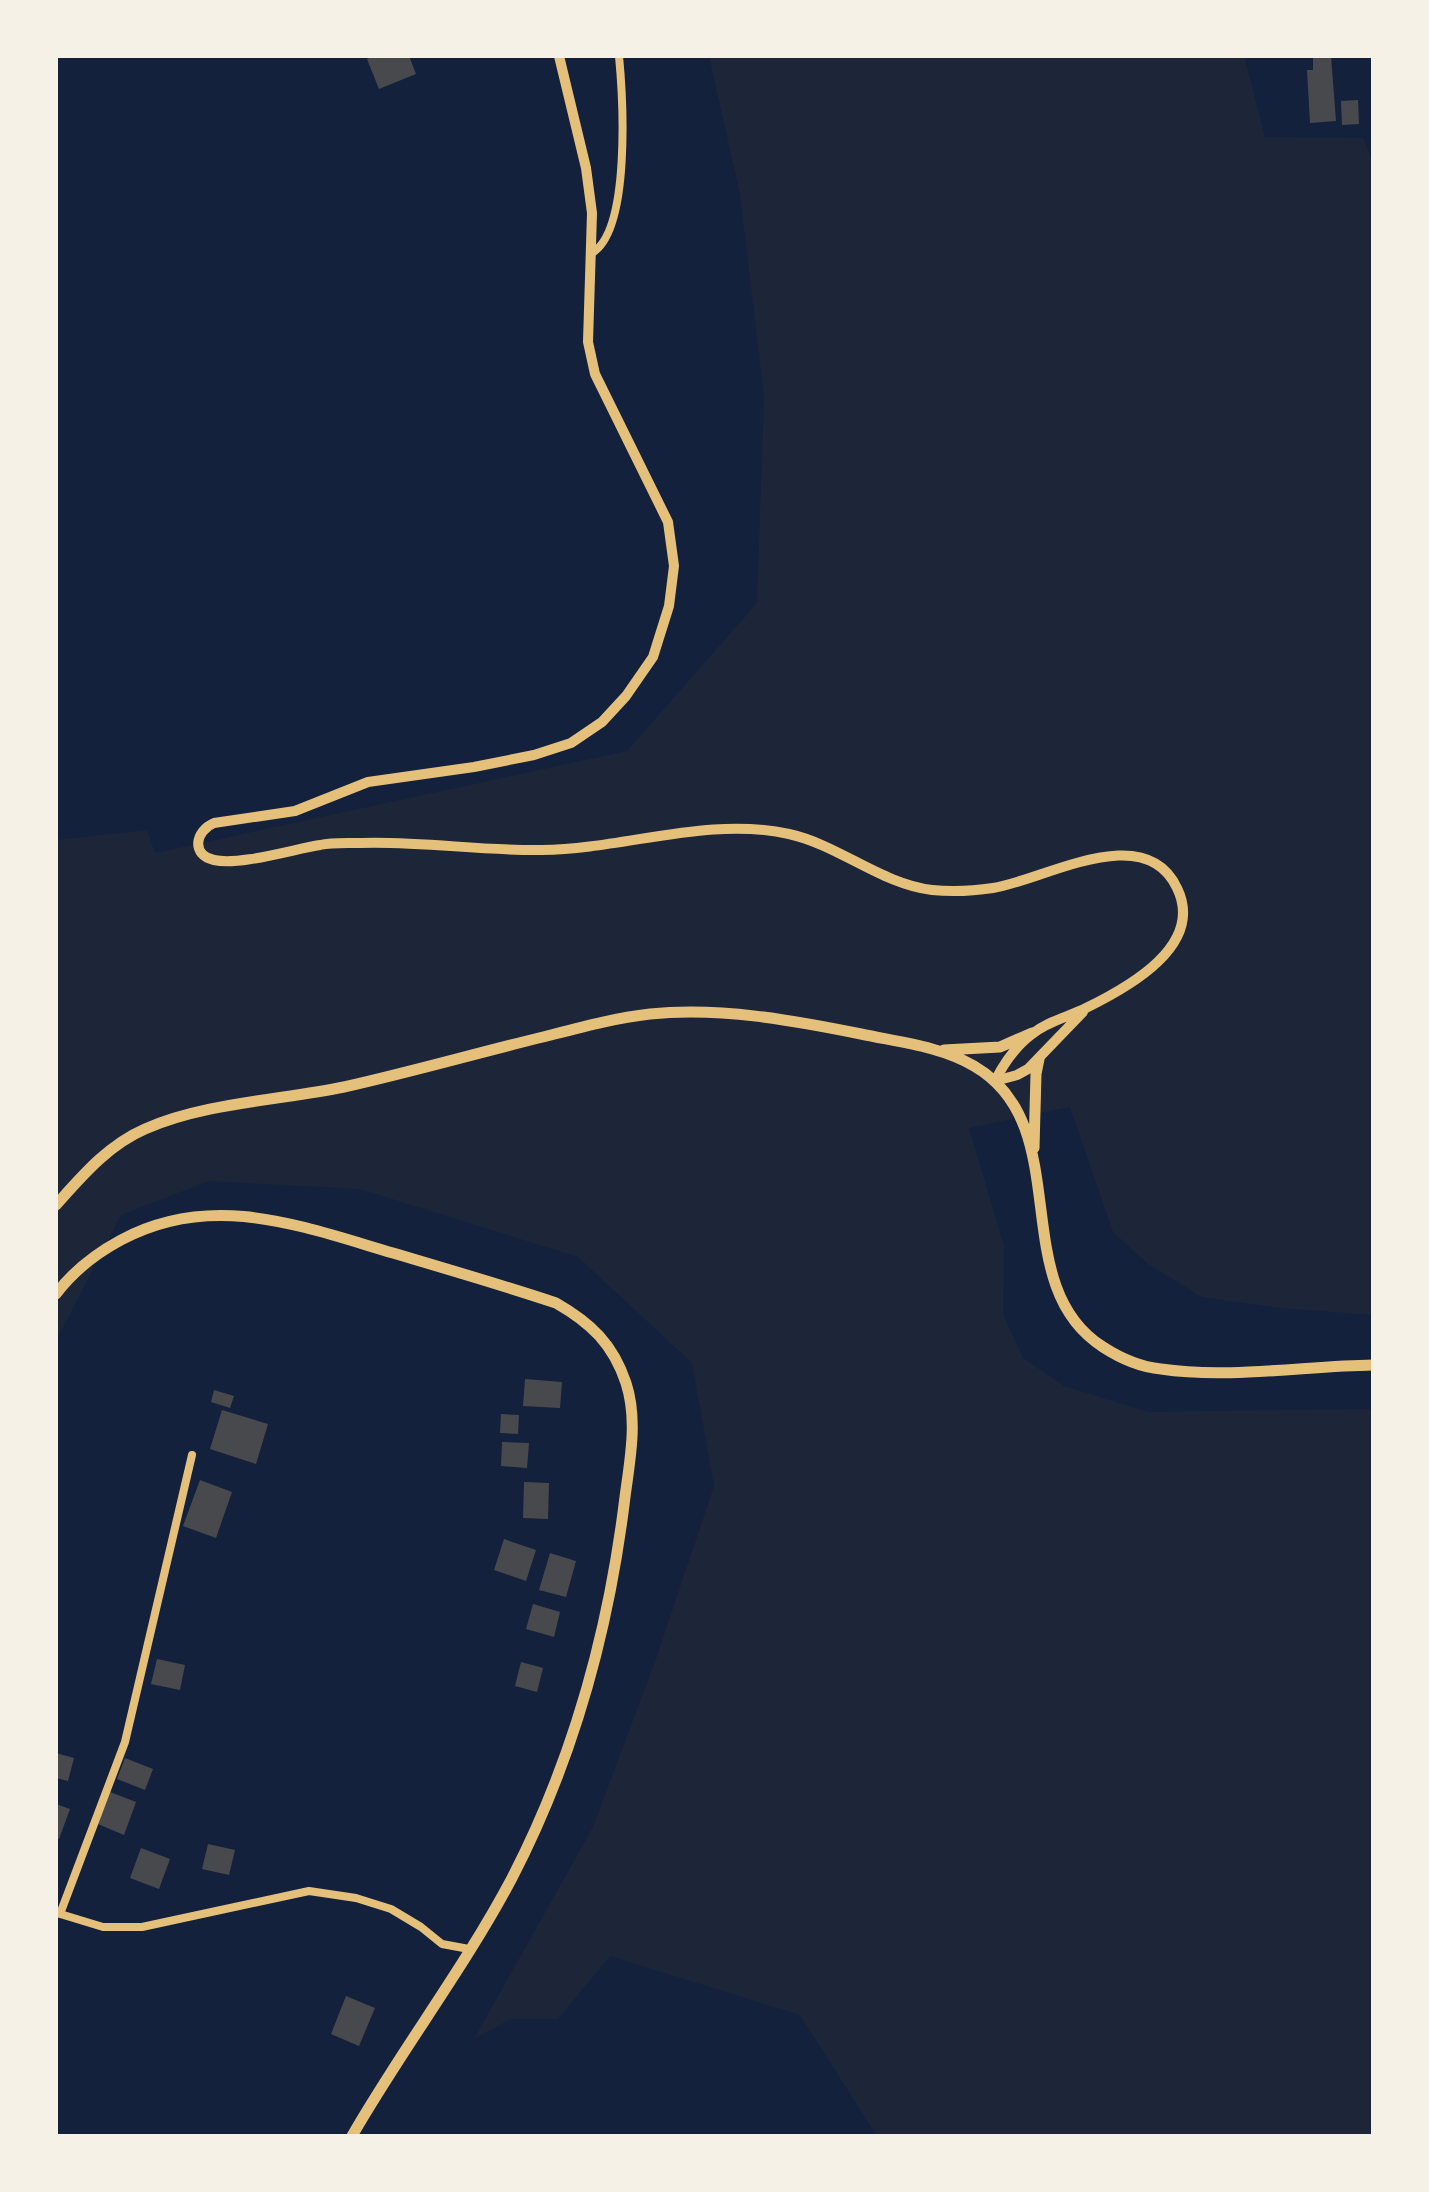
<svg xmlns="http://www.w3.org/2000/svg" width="1429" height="2192" viewBox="0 0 1429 2192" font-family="Literata,serif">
  <rect width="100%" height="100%" fill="#14213d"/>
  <path fill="#1d2539" d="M 709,56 L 1244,56 L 1265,137 L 1363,138 L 1373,162 L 1373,1315 L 1281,1308 L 1202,1297 L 1148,1264 L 1113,1232 L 1070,1107 L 969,1128 L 1004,1246 L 1003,1314 L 1023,1358 L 1064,1386 L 1148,1412 L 1373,1409 L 1373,2136 L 877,2136 L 800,2015 L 610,1956 L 558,2019 L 511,2019 L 474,2039 L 593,1827 L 657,1656 L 714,1486 L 692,1363 L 578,1257 L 360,1189 L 209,1181 L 121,1215 L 56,1341 L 56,840 L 147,830 L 155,853 L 627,751 L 757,603 L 764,397 L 740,194 Z"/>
  <path fill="#48494c" d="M 373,56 L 409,56 L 416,74 L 379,89 L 367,59 Z
    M 1313,56 L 1331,56 L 1336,121 L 1310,123 L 1307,70 L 1313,70 Z
    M 1358,100 L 1359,124 L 1342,125 L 1341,101 Z
    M 525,1379 L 562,1382 L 560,1408 L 523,1406 Z
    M 214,1390 L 234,1396 L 230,1408 L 211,1402 Z
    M 222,1410 L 268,1424 L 256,1464 L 210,1449 Z
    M 501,1414 L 519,1415 L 518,1434 L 500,1433 Z
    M 502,1442 L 529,1443 L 527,1468 L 501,1466 Z
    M 200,1480 L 232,1492 L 216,1538 L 183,1526 Z
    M 524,1482 L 549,1483 L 548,1519 L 523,1518 Z
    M 504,1539 L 536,1550 L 526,1581 L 494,1570 Z
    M 550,1553 L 576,1561 L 566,1597 L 539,1590 Z
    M 533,1604 L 560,1612 L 554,1637 L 526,1629 Z
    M 157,1659 L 185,1665 L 180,1690 L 151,1684 Z
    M 521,1662 L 543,1668 L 537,1692 L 515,1686 Z
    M 56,1753 L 74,1758 L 68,1781 L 56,1778 Z
    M 125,1758 L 153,1769 L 145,1790 L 117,1779 Z
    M 110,1792 L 136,1802 L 124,1835 L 98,1824 Z
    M 56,1804 L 70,1809 L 59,1839 L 56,1838 Z
    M 208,1844 L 235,1850 L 229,1875 L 202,1869 Z
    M 141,1848 L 170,1859 L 159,1889 L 130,1878 Z
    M 346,1996 L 375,2008 L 359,2046 L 331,2034 Z"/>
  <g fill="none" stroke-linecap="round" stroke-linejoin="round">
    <path stroke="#e5c07b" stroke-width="8" d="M 592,253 C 631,230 623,98 619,56
      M 57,1913 L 103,1927 L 142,1927 L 309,1891 L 356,1898 L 391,1909 L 421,1927 L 442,1944 L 469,1949
      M 60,1914 L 125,1742 L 192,1455"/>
    <path stroke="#e5c07b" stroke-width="10" d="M 559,56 L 586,168 L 592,213 L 588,342 L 595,374 L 668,522 L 674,566 L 669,606 L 653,657 L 626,696 L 602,722 L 571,743 L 534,755 L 474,767 L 368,782 L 295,811 L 214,823 C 195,831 191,855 214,860 C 239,866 294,849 320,845 C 333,842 347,843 361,843 C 421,841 481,851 542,850 C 624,849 708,816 789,834 C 839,845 881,884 932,890 C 952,892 973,891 993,888 C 1044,880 1145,819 1177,888 C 1205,945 1129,987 1086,1008 C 1068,1017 1048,1021 1032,1034 C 1016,1046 1004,1063 995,1081
      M 995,1081 L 1017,1075 L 1028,1069 L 1083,1012"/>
    <path stroke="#e5c07b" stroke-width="11" d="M 944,1050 L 1000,1047 L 1032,1033
      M 1034,1148 L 1036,1074 L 1039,1059
      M 56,1205 C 82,1176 108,1145 145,1129 C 203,1103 281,1100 344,1087 C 411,1072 477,1053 543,1037 C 578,1028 614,1018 650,1014 C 720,1007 792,1020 861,1034 C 898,1042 940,1046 974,1066 C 1078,1126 1004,1284 1103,1347 C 1120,1358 1140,1367 1161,1369 C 1227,1379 1306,1366 1373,1365
      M 56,1294 C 74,1270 95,1254 121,1240 C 212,1191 301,1226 393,1253 C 447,1269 502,1285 556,1303 C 591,1323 613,1344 626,1383 C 638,1420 630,1459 625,1497 C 609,1629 573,1760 512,1878 C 465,1967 402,2049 352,2136"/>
  </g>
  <rect width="1429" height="2192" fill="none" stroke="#f6f1e7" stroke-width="116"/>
</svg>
